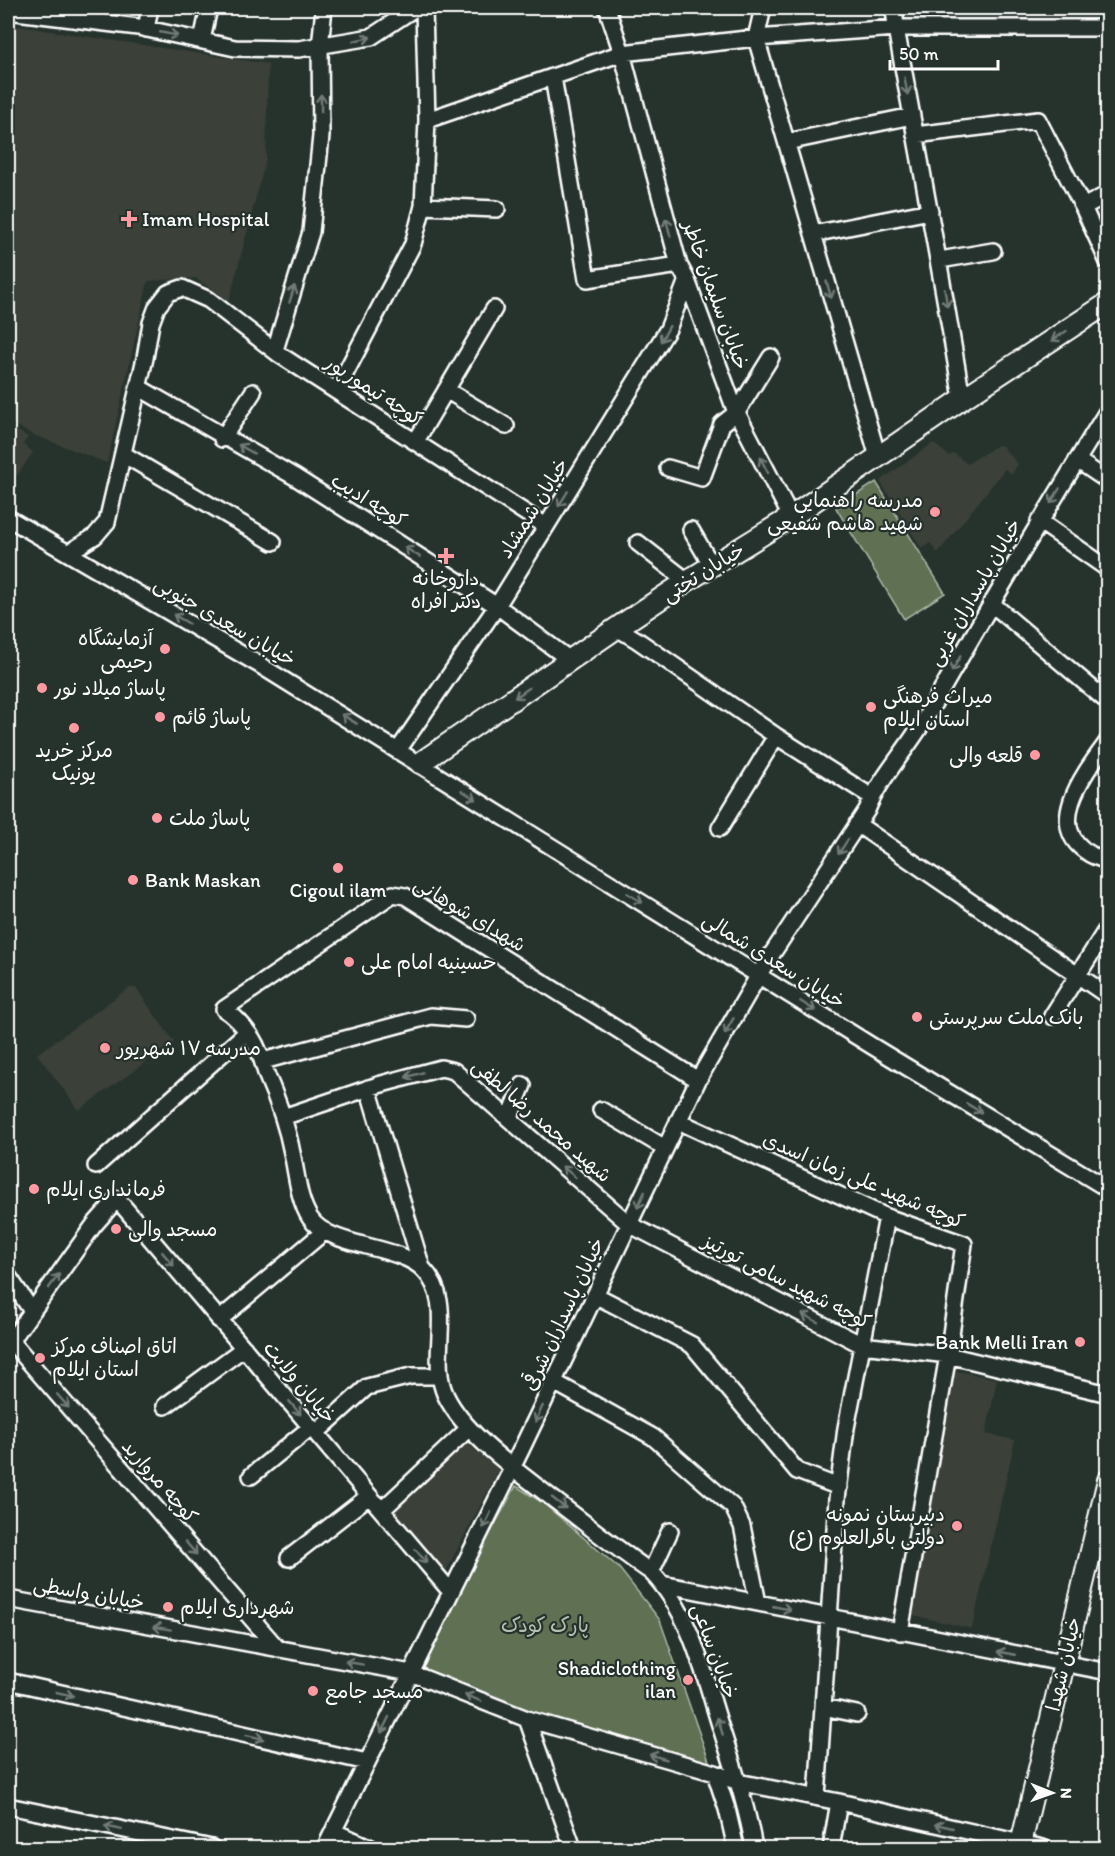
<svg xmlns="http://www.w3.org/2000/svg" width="1115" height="1856" viewBox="0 0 1115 1856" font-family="Itim,'Playpen Sans Arabic',sans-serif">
  <rect width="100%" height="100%" fill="#26332d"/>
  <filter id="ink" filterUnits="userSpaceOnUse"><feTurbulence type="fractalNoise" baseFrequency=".0167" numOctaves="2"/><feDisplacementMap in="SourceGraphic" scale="12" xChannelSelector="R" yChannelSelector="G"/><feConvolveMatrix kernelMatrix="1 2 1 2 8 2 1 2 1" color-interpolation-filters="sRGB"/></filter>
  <g filter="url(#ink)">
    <path fill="#3a4038" d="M 11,25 L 268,64 L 266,159 L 229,301 L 195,278 L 148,281 L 107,463 L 34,435 L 8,422 L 8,48 Z
      M 13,428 L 28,437 L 23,444 L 33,452 L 17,476 L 8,471 L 8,429 Z
      M 933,443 L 949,456 L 954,453 L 967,464 L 996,446 L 1001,445 L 1018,464 L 1012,474 L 1005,469 L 938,553 L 930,543 L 922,549 L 880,481 Z
      M 129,988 L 136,988 L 174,1042 L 79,1110 L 37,1054 Z
      M 948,1369 L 997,1379 L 986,1434 L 1015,1440 L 972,1629 L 903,1613 Z
      M 465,1441 L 499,1470 L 446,1571 L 392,1509 Z"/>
    <path fill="#5e7053" stroke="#aeb8a9" stroke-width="1.5" d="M 876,482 L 945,593 L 904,619 L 836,508 Z
      M 516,1486 L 543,1503 L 619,1568 L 656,1615 L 660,1620 L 711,1767 L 527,1716 L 415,1671 Z"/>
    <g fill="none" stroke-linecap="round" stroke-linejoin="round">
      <defs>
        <path id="minor" d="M 607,8 L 622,53 L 679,265 L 687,280 L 734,407 L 791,517
          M 763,8 L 756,38 L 878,457
          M 894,8 L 896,28 C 918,152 942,275 962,399
          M 8,11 L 138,27 L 235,48 L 299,49 L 371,37 L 415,8
          M 146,29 L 150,8
          M 202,40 L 209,8
          M 553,77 L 587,279 L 679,265
          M 427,120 L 622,53 L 756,38 L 896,28 L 1108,28
          M 915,135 L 1038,120 L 1083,207 L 1108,262
          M 787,142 L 912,116
          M 423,206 L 497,209
          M 1083,207 L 1108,194
          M 813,234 L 930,211
          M 940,260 L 993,251
          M 275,350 L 311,232 L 321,136 L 320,47 L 324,8
          M 138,387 L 295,477 L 497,606 L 570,660
          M 446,390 L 506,426
          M 336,391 L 413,244 L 423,206 L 427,120 L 424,8
          M 222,439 L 253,392
          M 416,441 L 494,309
          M 123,454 L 273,542
          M 1077,460 L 1108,481
          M 668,468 L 702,478 L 722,424 L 737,412 L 771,357
          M 8,518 L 258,664 L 872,1046 L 1108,1189
          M 1039,521 L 1108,569
          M 691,530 L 712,566
          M 638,543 L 687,581
          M 68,553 L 95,536 L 107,522 L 145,358 L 151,323 L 157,307 L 168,293 L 182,288 L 209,300 L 280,355 L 546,526
          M 991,603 L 1108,702
          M 617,628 L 637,640 L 776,736 L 872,797
          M 1108,741 C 1086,771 1042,826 1090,854 C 1095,857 1102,859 1108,861
          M 399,749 L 497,606 L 668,329 L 687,280
          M 857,824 L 1108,996
          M 720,828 L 776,736
          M 1052,1016 L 1108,927
          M 263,1061 L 431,1016 L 466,1019
          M 698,1080 L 405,896 L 393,894 L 224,1009 C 238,1018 252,1035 258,1050 C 262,1058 264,1067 267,1076 C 278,1101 287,1126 292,1153 C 297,1174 298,1199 310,1218 C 329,1248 399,1244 424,1270 C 457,1304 427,1357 446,1396 C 465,1435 519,1472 553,1499 C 585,1523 617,1549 651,1572 C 691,1613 703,1672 720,1725 C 733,1766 747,1806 754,1848
          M 368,1088 L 422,1268
          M 601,1110 L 665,1148
          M 283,1117 L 378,1085 L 441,1068 L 454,1071 L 629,1224 L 862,1345 L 948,1355 L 1108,1394
          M 509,1119 L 523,1085
          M 678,1121 L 887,1217 L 964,1244 L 948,1355 L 900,1632
          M 96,1166 L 247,1032
          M 8,1276 L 32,1311
          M 595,1295 L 692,1345 L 797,1471 L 839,1487
          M 219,1320 L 325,1231
          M 11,1341 L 278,1649
          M 8,1345 L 94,1225 L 117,1199 L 451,1592
          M 554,1382 L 653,1437 L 733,1507 L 742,1526 L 758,1603
          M 165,1406 L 244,1348
          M 316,1433 L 367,1387 L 411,1376 L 439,1376
          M 251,1476 L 311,1427
          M 382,1510 L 469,1428
          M 289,1558 L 369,1496
          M 651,1572 L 670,1531
          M 662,1584 L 1108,1672
          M 8,1599 L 411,1673 L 527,1719 L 715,1773 L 738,1782 L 839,1802 L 1043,1848
          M 8,1681 L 367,1762
          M 823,1707 L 857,1714
          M 527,1719 L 573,1848
          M 715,1773 L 727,1809 L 736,1848
          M 817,1797 L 837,1499 L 846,1428 L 887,1217
          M 8,1806 L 212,1848
          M 335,1832 L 371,1848
          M 325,1848 L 521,1450 L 698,1080 L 764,966 L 867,810 C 880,777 908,749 926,717 C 985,614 1045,512 1108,410
          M 831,1848 L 839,1802"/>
        <path id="major" d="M 420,763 L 624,623 L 687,581 L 791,517 L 962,399 L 1108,303
          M 1020,1848 L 1108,1480"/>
      </defs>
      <use href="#minor" stroke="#fff" stroke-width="20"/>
      <use href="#major" stroke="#fff" stroke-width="24"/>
      <use href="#minor" stroke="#26332d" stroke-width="15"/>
      <use href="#major" stroke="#26332d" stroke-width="20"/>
    </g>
    <defs><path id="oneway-shaft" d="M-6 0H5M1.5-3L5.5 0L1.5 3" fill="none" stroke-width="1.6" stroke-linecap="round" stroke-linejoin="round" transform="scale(1.5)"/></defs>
    <g stroke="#727a76">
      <use href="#oneway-shaft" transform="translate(169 34) rotate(11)"/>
      <use href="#oneway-shaft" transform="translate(362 39) rotate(-13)"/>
      <use href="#oneway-shaft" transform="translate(906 86) rotate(80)"/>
      <use href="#oneway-shaft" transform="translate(321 103) rotate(-91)"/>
      <use href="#oneway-shaft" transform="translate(668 227) rotate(-105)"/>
      <use href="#oneway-shaft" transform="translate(829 290) rotate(74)"/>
      <use href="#oneway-shaft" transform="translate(292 294) rotate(-73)"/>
      <use href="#oneway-shaft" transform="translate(946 298) rotate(81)"/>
      <use href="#oneway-shaft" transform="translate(665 334) rotate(119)"/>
      <use href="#oneway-shaft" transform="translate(1059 336) rotate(147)"/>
      <use href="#oneway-shaft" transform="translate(246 449) rotate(-150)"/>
      <use href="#oneway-shaft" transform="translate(764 465) rotate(-117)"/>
      <use href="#oneway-shaft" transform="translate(1055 496) rotate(121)"/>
      <use href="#oneway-shaft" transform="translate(563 499) rotate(122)"/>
      <use href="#oneway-shaft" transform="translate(412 552) rotate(-148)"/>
      <use href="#oneway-shaft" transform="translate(181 619) rotate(-150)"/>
      <use href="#oneway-shaft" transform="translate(956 664) rotate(120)"/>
      <use href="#oneway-shaft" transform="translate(522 693) rotate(145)"/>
      <use href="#oneway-shaft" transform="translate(349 719) rotate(-149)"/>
      <use href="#oneway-shaft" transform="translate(469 795) rotate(32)"/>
      <use href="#oneway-shaft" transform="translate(843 847) rotate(123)"/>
      <use href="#oneway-shaft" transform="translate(635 898) rotate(32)"/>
      <use href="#oneway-shaft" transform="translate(808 1006) rotate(32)"/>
      <use href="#oneway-shaft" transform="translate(729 1026) rotate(120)"/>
      <use href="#oneway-shaft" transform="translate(414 1075) rotate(164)"/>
      <use href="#oneway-shaft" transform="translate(974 1108) rotate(31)"/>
      <use href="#oneway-shaft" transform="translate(569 1172) rotate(-139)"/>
      <use href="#oneway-shaft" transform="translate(641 1200) rotate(115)"/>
      <use href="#oneway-shaft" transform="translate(168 1259) rotate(50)"/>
      <use href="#oneway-shaft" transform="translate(54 1281) rotate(-54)"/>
      <use href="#oneway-shaft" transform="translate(810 1318) rotate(-152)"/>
      <use href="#oneway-shaft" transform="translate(63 1401) rotate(49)"/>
      <use href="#oneway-shaft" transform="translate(295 1408) rotate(50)"/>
      <use href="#oneway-shaft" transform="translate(539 1414) rotate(115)"/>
      <use href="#oneway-shaft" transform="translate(559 1503) rotate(38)"/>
      <use href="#oneway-shaft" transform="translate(487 1520) rotate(116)"/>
      <use href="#oneway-shaft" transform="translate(191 1548) rotate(49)"/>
      <use href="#oneway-shaft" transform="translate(421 1556) rotate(50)"/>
      <use href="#oneway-shaft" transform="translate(782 1608) rotate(11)"/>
      <use href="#oneway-shaft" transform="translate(162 1628) rotate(-170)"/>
      <use href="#oneway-shaft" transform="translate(1006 1653) rotate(-169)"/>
      <use href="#oneway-shaft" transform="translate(354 1663) rotate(-170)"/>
      <use href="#oneway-shaft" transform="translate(65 1694) rotate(13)"/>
      <use href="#oneway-shaft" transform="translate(473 1698) rotate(-158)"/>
      <use href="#oneway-shaft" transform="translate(385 1725) rotate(116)"/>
      <use href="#oneway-shaft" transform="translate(720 1726) rotate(-108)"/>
      <use href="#oneway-shaft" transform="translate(255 1737) rotate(13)"/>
      <use href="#oneway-shaft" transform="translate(658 1757) rotate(-164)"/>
      <use href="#oneway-shaft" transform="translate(944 1826) rotate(-167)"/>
      <use href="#oneway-shaft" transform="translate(113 1828) rotate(-168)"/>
    </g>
  </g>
  <g fill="#ff9aa2" stroke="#26332d" stroke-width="2">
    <path d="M126 210h6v6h6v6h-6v6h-6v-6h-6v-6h6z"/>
    <circle cx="935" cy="512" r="6"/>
    <path d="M443 547h6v6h6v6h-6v6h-6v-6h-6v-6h6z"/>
    <circle cx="165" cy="649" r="6"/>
    <circle cx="42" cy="688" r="6"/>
    <circle cx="871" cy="707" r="6"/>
    <circle cx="160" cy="717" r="6"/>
    <circle cx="74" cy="728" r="6"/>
    <circle cx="1035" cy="755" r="6"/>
    <circle cx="157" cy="818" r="6"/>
    <circle cx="338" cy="868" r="6"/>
    <circle cx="133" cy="880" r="6"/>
    <circle cx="349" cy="962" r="6"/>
    <circle cx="917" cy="1017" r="6"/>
    <circle cx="105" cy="1048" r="6"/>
    <circle cx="34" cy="1189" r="6"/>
    <circle cx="116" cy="1229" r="6"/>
    <circle cx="1080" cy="1342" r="6"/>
    <circle cx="40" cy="1358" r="6"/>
    <circle cx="957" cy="1526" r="6"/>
    <circle cx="168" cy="1607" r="6"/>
    <circle cx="688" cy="1680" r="6"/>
    <circle cx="313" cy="1691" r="6"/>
  </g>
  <g text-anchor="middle" stroke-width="4.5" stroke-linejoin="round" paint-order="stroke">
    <g font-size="20" fill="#fff" stroke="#26332d" text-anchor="start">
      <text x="142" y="226">Imam Hospital</text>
      <text x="923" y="507" text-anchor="end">مدرسه راهنمایی<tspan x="923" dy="23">شهید هاشم شفیعی</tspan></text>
      <text x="446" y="585" text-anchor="middle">داروخانه<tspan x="446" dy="23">دکتر افراه</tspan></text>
      <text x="153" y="645" text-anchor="end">آزمایشگاه<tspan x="153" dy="23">رحیمی</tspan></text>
      <text x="54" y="695">پاساژ میلاد نور</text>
      <text x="883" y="703">میراث فرهنگی<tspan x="883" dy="23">استان ایلام</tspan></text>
      <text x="172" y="724">پاساژ قائم</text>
      <text x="74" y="757" text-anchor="middle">مرکز خرید<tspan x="74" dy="23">یونیک</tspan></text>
      <text x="1023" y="762" text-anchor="end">قلعه والی</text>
      <text x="169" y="825">پاساژ ملت</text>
      <text x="145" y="887">Bank Maskan</text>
      <text x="338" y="897" text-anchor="middle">Cigoul ilam</text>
      <text x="361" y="969">حسینیه امام علی</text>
      <text x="929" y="1024">بانک ملت سرپرستی</text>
      <text x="117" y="1055">مدرسه ۱۷ شهریور</text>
      <text x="46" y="1196">فرمانداری ایلام</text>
      <text x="128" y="1236">مسجد والی</text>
      <text x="1068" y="1349" text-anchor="end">Bank Melli Iran</text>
      <text x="52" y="1353">اتاق اصناف مرکز<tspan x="52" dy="23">استان ایلام</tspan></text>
      <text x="945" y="1521" text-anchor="end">دبیرستان نمونه<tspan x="945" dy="23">دولتی باقرالعلوم (ع)</tspan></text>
      <text x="180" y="1614">شهرداری ایلام</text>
      <text x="676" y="1675" text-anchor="end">Shadiclothing<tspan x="676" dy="23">ilan</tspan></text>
      <text x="325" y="1698">مسجد جامع</text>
    </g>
    <g font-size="20" fill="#fff" stroke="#26332d">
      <text transform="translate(716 295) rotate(70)" y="7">خیابان سلیمان خاطر</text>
      <text transform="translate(374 390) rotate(33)" y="7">کوچه تیمورپور</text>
      <text transform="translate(369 500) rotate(32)" y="7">کوچه ادیب</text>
      <text transform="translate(533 508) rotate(-58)" y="7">خیابان شمشاد</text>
      <text transform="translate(703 572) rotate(-32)" y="7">خیابان تختی</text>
      <text transform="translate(974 592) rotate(-60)" y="7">خیابان پاسداران غربی</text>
      <text transform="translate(225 621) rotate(30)" y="7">خیابان سعدی جنوبی</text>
      <text transform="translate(470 914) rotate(31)" y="7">شهدای شوهانی</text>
      <text transform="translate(774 960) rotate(32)" y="7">خیابان سعدی شمالی</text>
      <text transform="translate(542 1120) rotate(41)" y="7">شهید محمد رضا لطفی</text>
      <text transform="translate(864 1180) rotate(23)" y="7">کوچه شهید علی زمان اسدی</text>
      <text transform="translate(787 1281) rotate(27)" y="7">کوچه شهید سامی تورتیز</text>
      <text transform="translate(563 1314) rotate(-65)" y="7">خیابان پاسداران شرقی</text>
      <text transform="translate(300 1382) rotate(50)" y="7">خیابان ولایت</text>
      <text transform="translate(160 1481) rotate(49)" y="7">کوچه مروارید</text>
      <text transform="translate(89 1593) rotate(10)" y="7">خیابان واسطی</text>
      <text transform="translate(715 1651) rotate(70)" y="7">خیابان ساعی</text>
      <text transform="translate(1063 1664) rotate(-77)" y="7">خیابان شهدا</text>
    </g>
    <g font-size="20" fill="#b7bfb2" stroke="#26332d">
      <text x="545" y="1632">پارک کودک</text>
    </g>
  </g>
  <rect width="1115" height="1856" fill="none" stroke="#26332d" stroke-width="30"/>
  <rect x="15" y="15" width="1085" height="1826" fill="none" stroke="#fff" stroke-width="2" filter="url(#ink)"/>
  <g transform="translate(1052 1793) rotate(91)" stroke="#26332d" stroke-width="4.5" paint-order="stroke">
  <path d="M0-4.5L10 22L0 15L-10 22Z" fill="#ffffff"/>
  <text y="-9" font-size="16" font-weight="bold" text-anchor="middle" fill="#ffffff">N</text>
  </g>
  <path d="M890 60v9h108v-9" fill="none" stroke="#ffffff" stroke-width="3"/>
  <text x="899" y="60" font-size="18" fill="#ffffff" stroke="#26332d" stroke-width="4.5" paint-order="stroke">50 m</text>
</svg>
